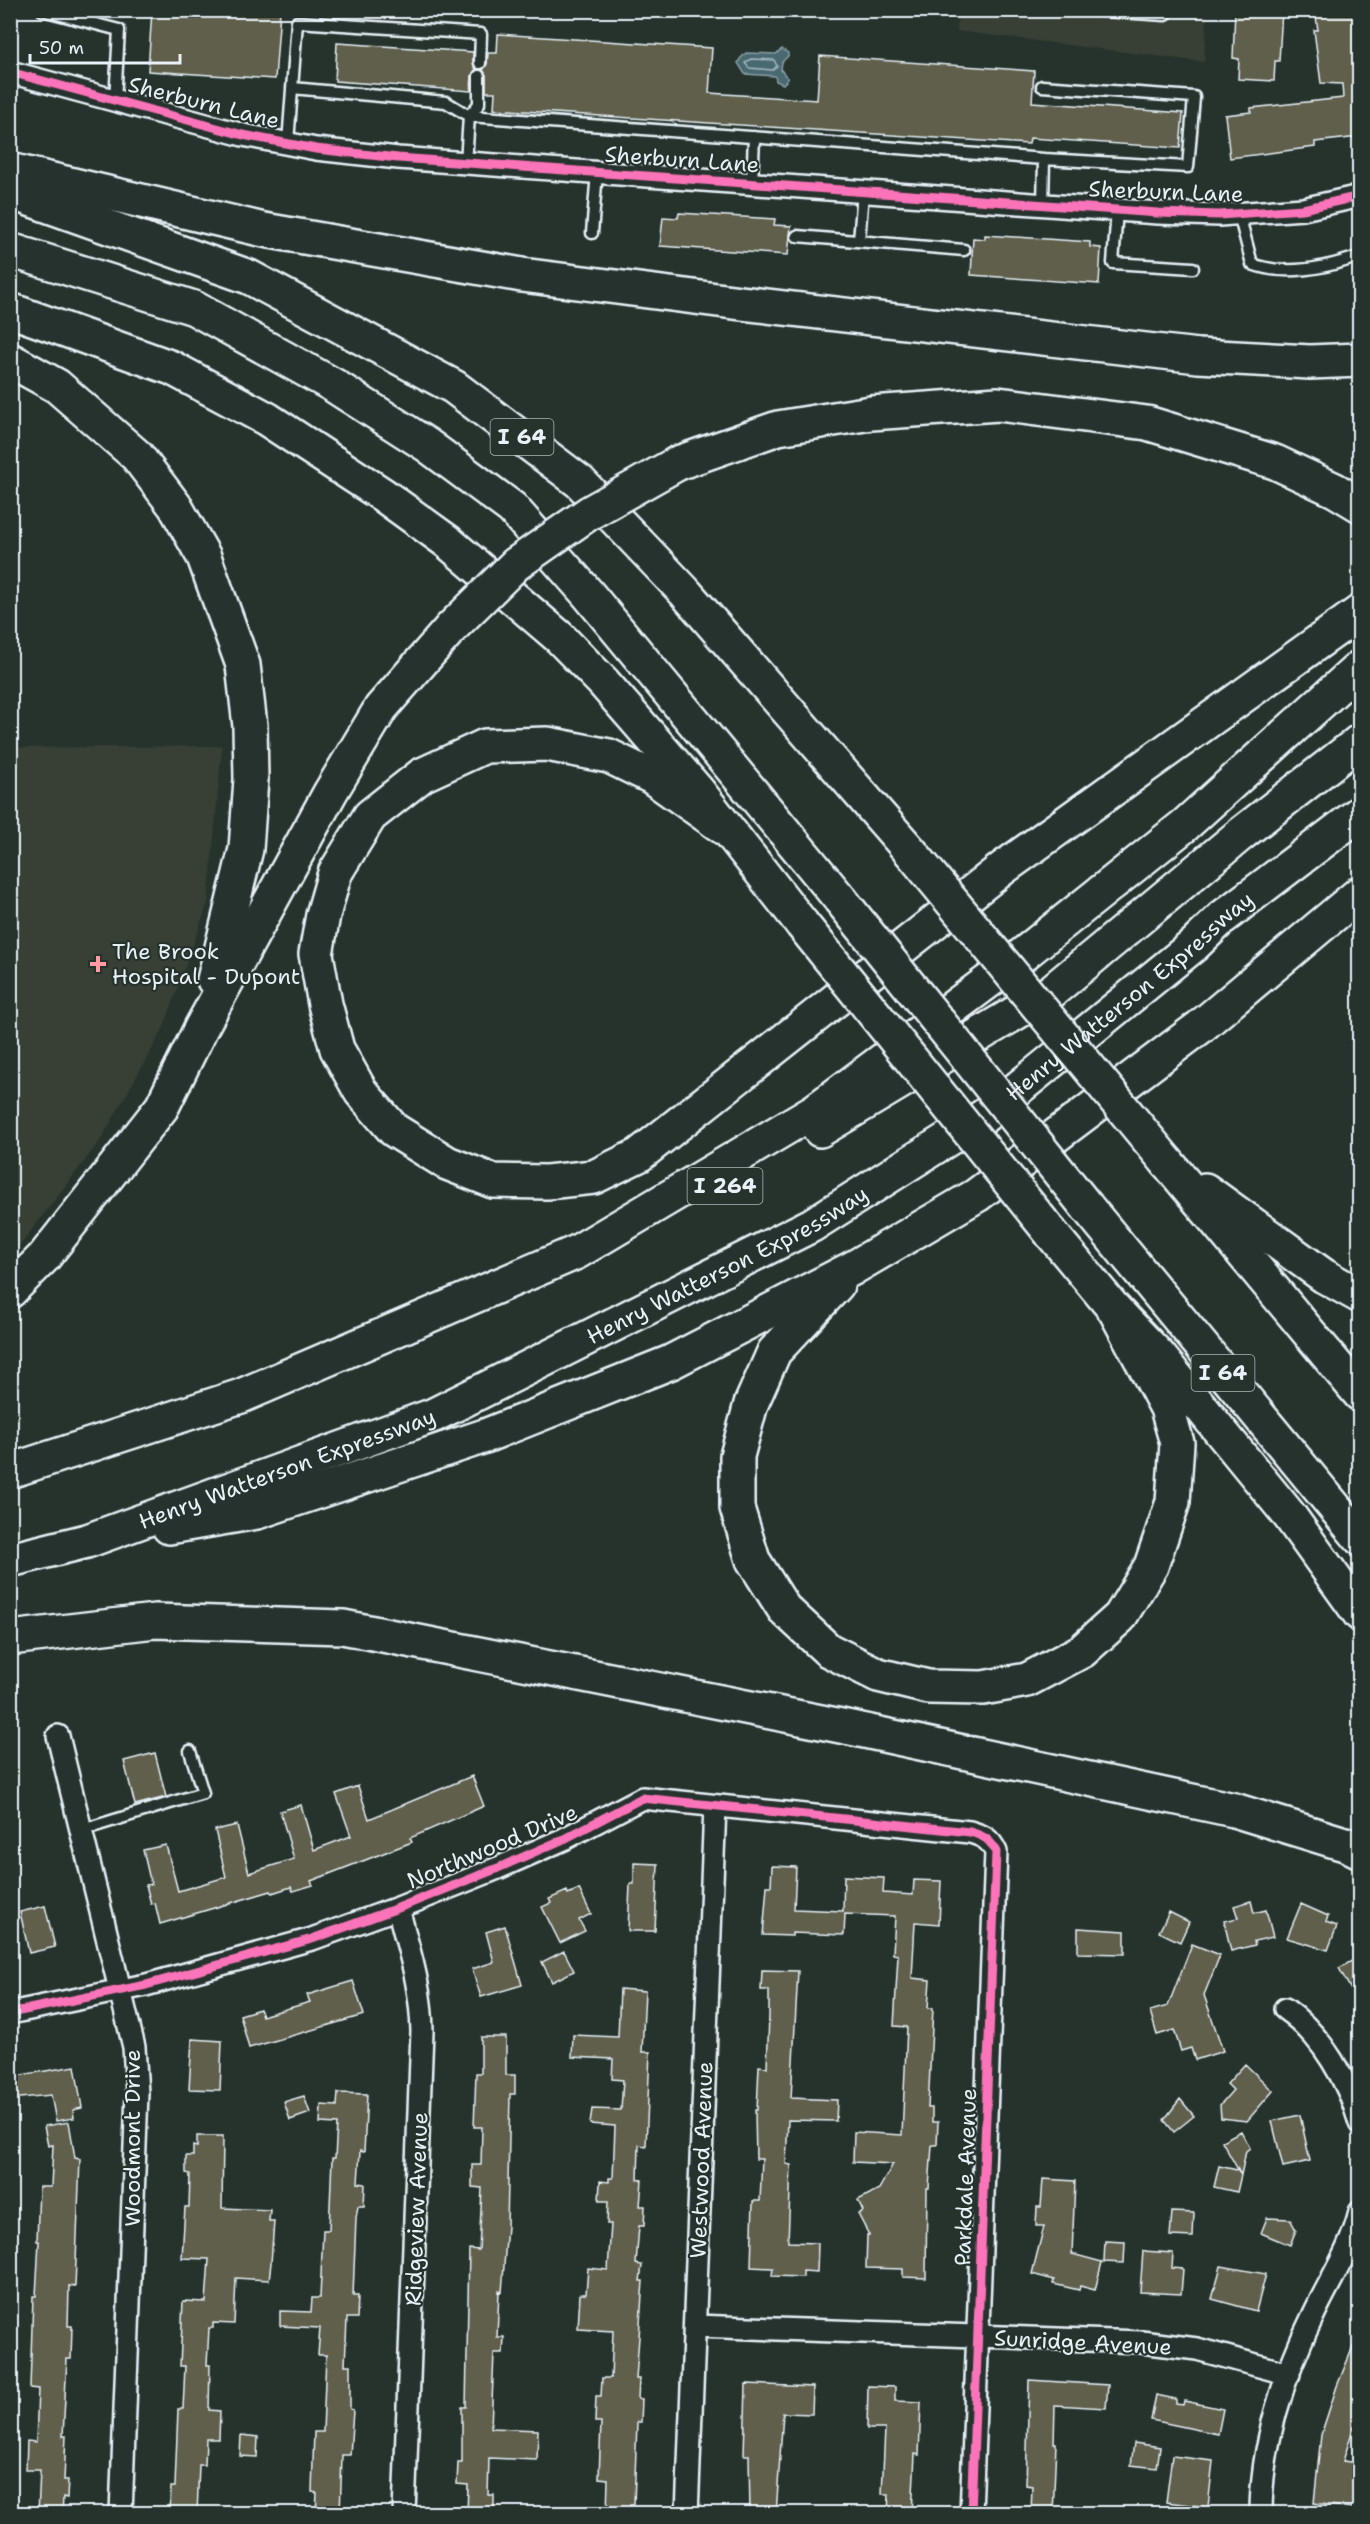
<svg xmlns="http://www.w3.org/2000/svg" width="1370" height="2524" viewBox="0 0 1370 2524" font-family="'Shantell Sans',sans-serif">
  <rect width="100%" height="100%" fill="#26332d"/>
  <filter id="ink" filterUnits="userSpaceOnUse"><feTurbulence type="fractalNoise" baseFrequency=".0167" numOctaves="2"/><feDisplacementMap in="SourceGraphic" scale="12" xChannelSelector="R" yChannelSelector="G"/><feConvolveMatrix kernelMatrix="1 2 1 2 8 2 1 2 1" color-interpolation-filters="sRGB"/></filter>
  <g filter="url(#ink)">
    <path fill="#374036" d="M 958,11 L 1207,11 L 1204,62 L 957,31 Z
      M 222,746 L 208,902 L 164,1027 L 102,1138 L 11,1257 L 11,748 Z"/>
    <path fill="#4a6971" stroke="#899fa7" stroke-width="1.5" d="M 782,49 L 788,53 L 788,56 L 782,62 L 781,70 L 788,79 L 783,84 L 776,81 L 775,76 L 745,74 L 738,63 L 740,59 L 746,53 L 776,54 Z"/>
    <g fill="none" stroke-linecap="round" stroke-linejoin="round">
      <path stroke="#a9bbc2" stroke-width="1.5" d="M 751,59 L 774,60 L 777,66 L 773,70 L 749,68 L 745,63 Z"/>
    </g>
    <path fill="#605f4b" stroke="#e8f1f8" stroke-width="1.5" d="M 152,10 L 280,11 L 275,79 L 148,71 Z
      M 1235,10 L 1282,10 L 1279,61 L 1275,61 L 1274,81 L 1238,79 L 1239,59 L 1233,58 Z
      M 1315,10 L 1352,10 L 1354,24 L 1359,23 L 1359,137 L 1315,142 L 1315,147 L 1230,158 L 1225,115 L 1251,112 L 1251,108 L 1343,98 L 1342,84 L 1321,83 L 1314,30 L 1318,30 Z
      M 498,34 L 712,48 L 709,93 L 817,100 L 820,56 L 1034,71 L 1032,102 L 1183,113 L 1180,148 L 1030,138 L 1029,144 L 494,109 L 495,92 L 486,92 L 486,75 L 483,70 L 487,64 L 488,53 L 497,53 Z
      M 337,43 L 473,52 L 473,63 L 476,69 L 472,75 L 471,91 L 335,81 Z
      M 679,213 L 775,219 L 774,225 L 791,226 L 788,255 L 660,246 L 663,217 L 678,218 Z
      M 985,235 L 1090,242 L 1090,247 L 1101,248 L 1099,284 L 971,275 L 973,238 L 985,239 Z
      M 155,1753 L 166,1797 L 135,1805 L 124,1761 Z
      M 472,1776 L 484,1806 L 410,1838 L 412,1842 L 311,1881 L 313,1885 L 293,1891 L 291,1887 L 272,1893 L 271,1891 L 160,1924 L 155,1903 L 151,1904 L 146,1885 L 151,1884 L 143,1850 L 166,1845 L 178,1891 L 226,1877 L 215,1830 L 237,1825 L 249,1873 L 294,1859 L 280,1811 L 301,1805 L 314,1850 L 351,1836 L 336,1794 L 358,1786 L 369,1819 Z
      M 634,1863 L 658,1864 L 655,1931 L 628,1931 L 630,1884 L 634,1884 Z
      M 772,1866 L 796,1867 L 794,1909 L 843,1911 L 844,1876 L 884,1878 L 883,1893 L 913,1895 L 914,1880 L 941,1881 L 939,1924 L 915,1922 L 912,1978 L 930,1980 L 928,2008 L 933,2008 L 928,2108 L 932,2108 L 932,2122 L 938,2122 L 937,2145 L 932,2145 L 929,2188 L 927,2188 L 926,2278 L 903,2277 L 903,2269 L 866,2268 L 867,2235 L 869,2235 L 858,2214 L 863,2211 L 858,2200 L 879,2189 L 893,2164 L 853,2162 L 854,2132 L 902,2135 L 907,2027 L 894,2026 L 898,1955 L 893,1954 L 895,1916 L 845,1914 L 844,1935 L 792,1933 L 792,1936 L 763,1935 L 767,1886 L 771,1886 Z
      M 579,1889 L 591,1914 L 579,1920 L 585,1931 L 560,1943 L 542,1907 L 551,1903 L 549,1899 L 567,1891 L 568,1894 Z
      M 1251,1901 L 1254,1913 L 1266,1910 L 1273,1937 L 1254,1941 L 1255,1945 L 1231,1951 L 1224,1921 L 1238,1918 L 1234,1906 Z
      M 1301,1904 L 1328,1916 L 1326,1922 L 1337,1926 L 1328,1950 L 1287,1938 Z
      M 45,1906 L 55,1947 L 29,1953 L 20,1912 Z
      M 1169,1912 L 1189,1922 L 1180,1942 L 1159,1932 Z
      M 505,1926 L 522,1985 L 481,1997 L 472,1969 L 494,1962 L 486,1932 Z
      M 1078,1928 L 1125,1931 L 1125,1954 L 1078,1953 Z
      M 1192,1944 L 1220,1955 L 1204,1995 L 1223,2051 L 1195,2060 L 1191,2048 L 1181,2051 L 1174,2030 L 1157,2035 L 1150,2011 L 1168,2006 Z
      M 564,1951 L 574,1971 L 552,1982 L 542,1962 Z
      M 1359,1957 L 1359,2004 L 1339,1968 Z
      M 762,1970 L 798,1971 L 791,2098 L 837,2100 L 836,2121 L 788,2120 L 786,2164 L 791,2165 L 788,2242 L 818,2243 L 817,2272 L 803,2271 L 803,2277 L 772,2276 L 773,2268 L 751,2267 L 753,2201 L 760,2201 L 762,2159 L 756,2159 L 755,2110 L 757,2110 L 759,2066 L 767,2067 L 769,2016 L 769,1990 L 761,1990 Z
      M 353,1981 L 364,2015 L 249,2048 L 240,2015 L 260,2009 L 262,2016 L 310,2002 L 307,1995 Z
      M 620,1989 L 645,1991 L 642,2052 L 650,2052 L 646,2146 L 639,2145 L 638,2179 L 642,2180 L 640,2206 L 645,2206 L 644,2226 L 639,2226 L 636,2264 L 642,2265 L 640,2281 L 643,2281 L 636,2379 L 639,2379 L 638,2399 L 642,2399 L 641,2422 L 637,2422 L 634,2505 L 630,2505 L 629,2514 L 607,2514 L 608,2479 L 599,2478 L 601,2422 L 595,2422 L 596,2396 L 601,2396 L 602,2378 L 611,2378 L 613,2331 L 578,2329 L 580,2294 L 586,2294 L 588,2268 L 608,2270 L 611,2224 L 607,2224 L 608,2201 L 599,2201 L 600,2181 L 609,2182 L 609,2178 L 613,2178 L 615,2126 L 590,2124 L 592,2109 L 621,2110 L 623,2080 L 612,2079 L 613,2059 L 572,2057 L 573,2035 L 618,2037 Z
      M 481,2037 L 506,2037 L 506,2075 L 515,2075 L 515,2094 L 510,2094 L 507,2226 L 502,2292 L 499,2291 L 497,2337 L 504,2337 L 503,2353 L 494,2353 L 491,2428 L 538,2430 L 537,2460 L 489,2458 L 488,2495 L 494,2495 L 494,2514 L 467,2514 L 468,2485 L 457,2484 L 458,2463 L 462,2463 L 462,2407 L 466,2407 L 469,2249 L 479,2250 L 482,2188 L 472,2187 L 472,2165 L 481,2165 L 482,2127 L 474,2127 L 476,2073 L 481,2073 Z
      M 192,2039 L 222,2041 L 220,2090 L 189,2089 Z
      M 1245,2064 L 1273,2091 L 1247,2121 L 1221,2118 L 1220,2105 L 1233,2090 L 1227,2084 Z
      M 75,2066 L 82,2108 L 73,2110 L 74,2118 L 56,2121 L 51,2095 L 10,2099 L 10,2077 Z
      M 338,2093 L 367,2094 L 364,2152 L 360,2151 L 358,2183 L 365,2184 L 364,2206 L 358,2206 L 356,2218 L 353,2296 L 358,2296 L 357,2318 L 347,2318 L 345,2365 L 350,2365 L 350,2409 L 353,2410 L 350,2455 L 342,2455 L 340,2514 L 316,2514 L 317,2493 L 312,2492 L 314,2432 L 323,2432 L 326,2355 L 318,2355 L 320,2328 L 280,2326 L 280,2311 L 311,2312 L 312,2298 L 320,2298 L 323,2230 L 329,2230 L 332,2158 L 335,2158 L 337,2124 L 320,2123 L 321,2105 L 337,2106 Z
      M 304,2096 L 310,2113 L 290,2120 L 284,2102 Z
      M 1180,2099 L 1194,2116 L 1174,2132 L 1164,2120 Z
      M 1300,2115 L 1310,2161 L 1283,2167 L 1272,2121 Z
      M 69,2122 L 75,2158 L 80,2159 L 75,2287 L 69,2286 L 68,2326 L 72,2326 L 71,2359 L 67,2359 L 63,2436 L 66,2436 L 64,2480 L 68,2480 L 67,2498 L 63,2497 L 62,2514 L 38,2514 L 40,2470 L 26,2470 L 27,2441 L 36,2442 L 38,2389 L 30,2388 L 33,2296 L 36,2296 L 39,2241 L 37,2241 L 39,2187 L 51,2187 L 53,2145 L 48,2146 L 44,2126 Z
      M 1241,2131 L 1250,2148 L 1246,2151 L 1241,2175 L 1222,2141 Z
      M 197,2136 L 223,2136 L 222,2208 L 270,2210 L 269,2221 L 274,2221 L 271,2263 L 269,2280 L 236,2278 L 234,2324 L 213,2323 L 213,2328 L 209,2328 L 207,2365 L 210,2365 L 209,2410 L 220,2411 L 219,2439 L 206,2439 L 205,2465 L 199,2465 L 197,2514 L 170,2514 L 171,2487 L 175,2487 L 178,2409 L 183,2409 L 185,2366 L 180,2366 L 183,2301 L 206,2302 L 209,2259 L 182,2258 L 185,2207 L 189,2207 L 190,2174 L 186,2173 L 186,2156 L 193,2156 L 193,2146 L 197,2147 Z
      M 1219,2166 L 1237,2170 L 1241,2175 L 1237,2192 L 1214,2187 Z
      M 1043,2179 L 1075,2181 L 1072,2254 L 1102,2262 L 1095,2290 L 1080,2286 L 1079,2290 L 1053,2284 L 1054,2280 L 1032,2274 L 1044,2226 L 1036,2226 L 1037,2207 L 1041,2207 Z
      M 1172,2212 L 1194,2213 L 1193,2237 L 1170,2236 Z
      M 1267,2218 L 1290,2219 L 1296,2230 L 1290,2245 L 1261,2233 Z
      M 1105,2241 L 1125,2242 L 1124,2263 L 1104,2262 Z
      M 1143,2251 L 1173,2253 L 1172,2268 L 1183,2269 L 1181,2294 L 1140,2292 Z
      M 1221,2266 L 1266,2274 L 1256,2311 L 1212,2299 Z
      M 1359,2332 L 1359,2428 L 1354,2426 L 1343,2461 L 1359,2463 L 1359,2509 L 1314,2503 L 1321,2435 L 1337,2386 Z
      M 1029,2380 L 1108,2385 L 1106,2408 L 1055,2405 L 1054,2443 L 1056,2443 L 1053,2514 L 1031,2514 L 1032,2486 L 1026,2485 Z
      M 746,2384 L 813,2387 L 812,2414 L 783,2413 L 776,2514 L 750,2514 L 749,2455 L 744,2455 Z
      M 868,2386 L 895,2387 L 895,2401 L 921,2402 L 919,2455 L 915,2454 L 912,2514 L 888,2514 L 889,2494 L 882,2494 L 885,2429 L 867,2429 Z
      M 1156,2395 L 1176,2399 L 1176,2404 L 1183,2405 L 1184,2401 L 1223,2409 L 1218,2434 L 1151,2420 Z
      M 241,2435 L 258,2437 L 257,2457 L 240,2456 Z
      M 1134,2443 L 1160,2447 L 1157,2468 L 1131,2465 Z
      M 1172,2456 L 1213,2461 L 1208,2507 L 1166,2502 Z"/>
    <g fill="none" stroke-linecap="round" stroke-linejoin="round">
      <defs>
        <path id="lane" d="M 42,10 L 119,30 L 115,101
          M 1089,10 L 1165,15 L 1168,10
          M 1042,86 L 1194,97 L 1188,167 L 1044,159 L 1043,205
          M 292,88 L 446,102 L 469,116 L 1044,159
          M 288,143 L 297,22 L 481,34 L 480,63
          M 466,163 L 469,116 L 479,104 L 479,76
          M 752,184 L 754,137
          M 1117,210 L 1113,263 L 1193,268
          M 1239,214 L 1252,264 C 1286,277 1326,268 1360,256
          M 592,233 L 597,172
          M 797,236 L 964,250
          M 859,241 L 863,192
          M 82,1830 L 203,1793 L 190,1751"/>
        <path id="street" d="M 10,72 L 243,135 L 316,149 L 398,158 L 1158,213 L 1219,215 L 1303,209 L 1360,196
          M 58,1736 L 134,2047 L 137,2093 L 121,2514
          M 398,1908 C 409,1951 421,1985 422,2031 L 404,2514
          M 1285,2009 C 1322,2035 1348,2081 1360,2123
          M 10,2013 L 146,1985 L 312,1939 L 398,1908 L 498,1868 L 564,1839 L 642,1798 L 970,1832 C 984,1836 990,1839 996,1852 L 971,2514
          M 695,2326 L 1141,2342 L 1197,2349 L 1289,2374
          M 687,2514 L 715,1806
          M 1261,2514 C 1261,2446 1283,2376 1313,2316 C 1329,2281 1351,2250 1360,2212"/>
        <g id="highway">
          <path d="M 10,170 L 264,230 L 522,275 L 741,303 L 1198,356 L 1310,362 L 1360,360"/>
          <path d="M 10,192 L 249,277 L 454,387 L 580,482 L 684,591 L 911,852"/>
          <path d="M 10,250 L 194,308 L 333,385 L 427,445 L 512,508 L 588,594 L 840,899"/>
          <path d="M 10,310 L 172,368 L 267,419 L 383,495 L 448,542 L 559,637 L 603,682 L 697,790 L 802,924"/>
          <path d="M 10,360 L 57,386 L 137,456 L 175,506 L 204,557 L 243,665 L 250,726 L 251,779 L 246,849 L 214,980"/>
          <path d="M 678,463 L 778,428 L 871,413 L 998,404 L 1147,423 L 1275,462 L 1335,490 L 1360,505"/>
          <path d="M 727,830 L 652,777 L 609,756 L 547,744 L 485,746 L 422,775 L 370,816 L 335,873 L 323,915 L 316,954 L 325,1004 L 337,1049 L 361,1092 L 394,1130 L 447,1163 L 493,1181 L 547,1182 L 594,1177 L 639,1155 L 1003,868 L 1360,612"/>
          <path d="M 820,1130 L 1052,991 L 1241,834 L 1360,741"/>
          <path d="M 1167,1162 L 1360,1394"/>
          <path d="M 1205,1190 L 1324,1276 L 1360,1296"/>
          <path d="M 1087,1207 L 1360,1538"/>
          <path d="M 1051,1233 L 1115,1310 L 1159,1356 L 1289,1515 L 1360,1614"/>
          <path d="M 837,1285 L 774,1352 L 751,1404 L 737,1456 L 737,1508 L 753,1560 L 784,1609 L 828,1650 L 878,1675 L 928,1687 L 983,1688 L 1027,1680 L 1082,1651 L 1120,1617 L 1151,1566 L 1173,1502 L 1177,1443 L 1167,1408 L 1115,1310"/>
          <path d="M 10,1291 L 44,1257 L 162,1107 L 201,1028 L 330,793 L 381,708 L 451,628"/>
          <path d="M 10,1471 L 241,1396 L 577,1252 L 816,1110 L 1006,968 L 1185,825 L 1360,667"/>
          <path d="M 169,1527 L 257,1512 L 485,1436 L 671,1362 L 853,1268 L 977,1195 L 1200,1027 L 1360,893"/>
          <path id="s1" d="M 10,1560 L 87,1541 L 434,1415 L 812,1225 L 984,1116 L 1194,945 L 1223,917 L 1360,813"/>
          <path d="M 10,1638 L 155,1621 L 343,1627 L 851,1728 L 1234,1810 L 1348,1845 L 1360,1851"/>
        </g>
      </defs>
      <use href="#lane" stroke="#e8f1f8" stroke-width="15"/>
      <use href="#street" stroke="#e8f1f8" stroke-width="26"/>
      <use href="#highway" stroke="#e8f1f8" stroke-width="38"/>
      <use href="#lane" stroke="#26332d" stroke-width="10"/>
      <use href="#street" stroke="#26332d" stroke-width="21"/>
      <use href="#highway" stroke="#26332d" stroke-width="33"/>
      <defs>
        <path id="highway-bridge" d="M 451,628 L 516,564 L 589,513 L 678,463
          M 911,852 L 1167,1162
          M 840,899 L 1087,1207
          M 802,924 L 1051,1233"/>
      </defs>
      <use href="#highway-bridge" stroke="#e8f1f8" stroke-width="38" stroke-linecap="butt"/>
      <use href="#highway-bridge" stroke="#26332d" stroke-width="33"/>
      <defs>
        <path id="cycleway" d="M 10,72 L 243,135 L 316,149 L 398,158 L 1158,213 L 1219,215 L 1303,209 L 1360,196
          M 10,2013 L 146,1985 L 312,1939 L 398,1908 L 498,1868 L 564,1839 L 642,1798 L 970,1832 C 984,1836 990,1839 996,1852 L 971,2514"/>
      </defs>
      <use href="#cycleway" stroke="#26332d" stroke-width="13"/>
      <use href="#cycleway" stroke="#fb73b8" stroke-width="9"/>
    </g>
  </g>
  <path fill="#ff9aa2" stroke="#26332d" stroke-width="2" d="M95 955h6v6h6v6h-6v6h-6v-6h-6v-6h6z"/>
  <g text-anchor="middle" stroke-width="4.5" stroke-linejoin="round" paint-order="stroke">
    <g fill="#26332d" stroke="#aeb8bb" stroke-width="1.5">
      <rect x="490.5" y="419" width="63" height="36" rx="4.5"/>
      <rect x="687.5" y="1168" width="75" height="36" rx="4.5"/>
      <rect x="1191.5" y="1355" width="63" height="36" rx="4.5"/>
    </g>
    <g font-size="21" font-weight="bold" fill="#e8f1f8">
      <text x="522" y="444">I 64</text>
      <text x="725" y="1193">I 264</text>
      <text x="1223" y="1380">I 64</text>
    </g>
    <g font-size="22" fill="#e8f1f8" stroke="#26332d">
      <text transform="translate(204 102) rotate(14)" y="8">Sherburn Lane</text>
      <text transform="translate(682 159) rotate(4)" y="8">Sherburn Lane</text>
      <text transform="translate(1166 191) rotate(2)" y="8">Sherburn Lane</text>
      <text dy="8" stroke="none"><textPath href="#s1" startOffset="1264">Henry Watterson Expressway</textPath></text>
      <text dy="8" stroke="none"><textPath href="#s1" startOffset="778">Henry Watterson Expressway</textPath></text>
      <text dy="8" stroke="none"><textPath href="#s1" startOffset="292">Henry Watterson Expressway</textPath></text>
      <text transform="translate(492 1846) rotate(-23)" y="8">Northwood Drive</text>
      <text transform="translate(132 2138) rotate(-90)" y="8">Woodmont Drive</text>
      <text transform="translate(701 2160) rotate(-88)" y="8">Westwood Avenue</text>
      <text transform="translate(965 2177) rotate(-88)" y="8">Parkdale Avenue</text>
      <text transform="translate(416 2209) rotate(-88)" y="8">Ridgeview Avenue</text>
      <text transform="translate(1083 2342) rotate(3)" y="8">Sunridge Avenue</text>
    </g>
    <g font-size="22" fill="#e8f1f8" stroke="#26332d" text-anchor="start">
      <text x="112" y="959">The Brook<tspan x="112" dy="25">Hospital - Dupont</tspan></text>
    </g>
  </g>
  <rect width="1370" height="2524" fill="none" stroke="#26332d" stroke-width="36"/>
  <rect x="18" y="18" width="1334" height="2488" fill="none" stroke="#e8f1f8" stroke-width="2" filter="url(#ink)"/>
  <path d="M30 54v9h150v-9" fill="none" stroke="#e8f1f8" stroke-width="3"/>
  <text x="39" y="54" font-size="18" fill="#e8f1f8" stroke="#26332d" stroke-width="4.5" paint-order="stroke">50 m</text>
</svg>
